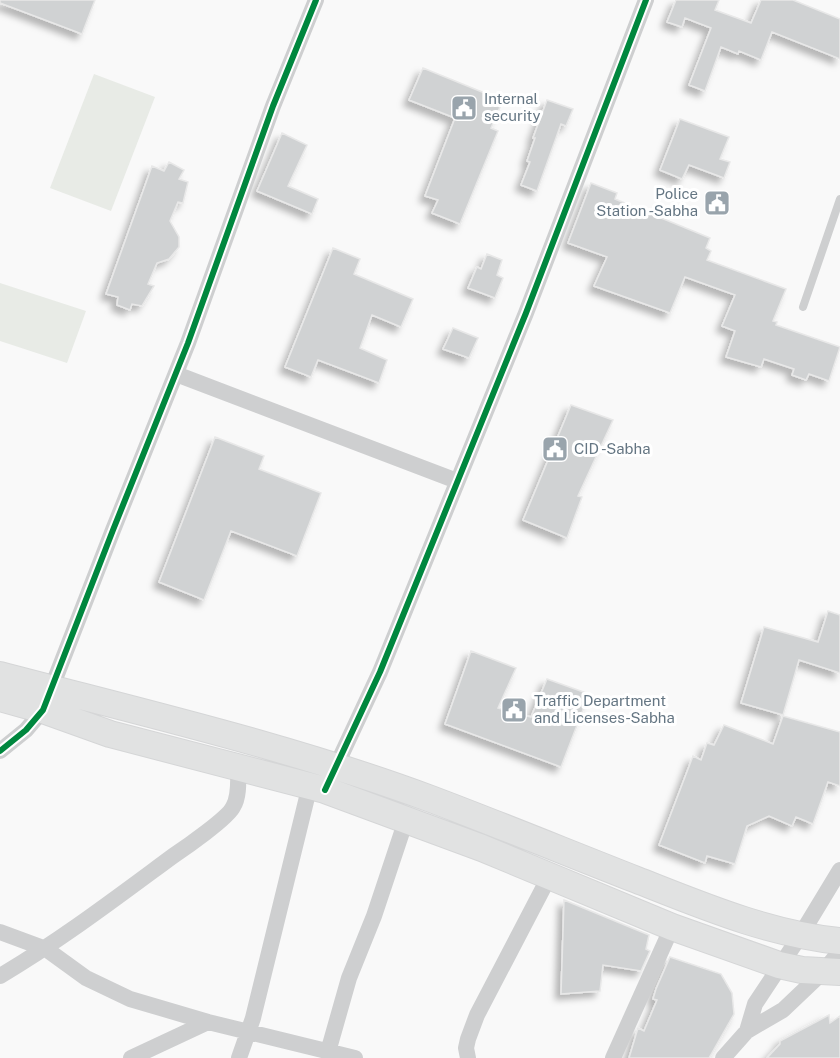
<svg xmlns="http://www.w3.org/2000/svg" width="840" height="1058" viewBox="0 0 840 1058" font-family="'Public Sans',sans-serif">
  <defs>
    <filter id="shadow"><feDropShadow dx="-5.5" dy="5.5" stdDeviation="3" flood-color="#0004"/></filter>
  </defs>
  <rect width="100%" height="100%" fill="#f9f9f9"/>
  <path fill="#e8ebe6" d="M 94,74 L 155,97 L 111,211 L 50,188 Z
    M 0,283 L 86,311 L 67,363 L 0,341 Z"/>
  <path fill="#d0d2d3" stroke="#e8e8e8" stroke-width="1.5" filter="url(#shadow)" d="M 0,0 L 95,0 L 82,34 L 0,3 Z
    M 676,0 L 719,0 L 715,10 L 751,23 L 761,0 L 793,0 L 840,19 L 840,59 L 772,32 L 761,60 L 739,51 L 738,54 L 721,47 L 705,91 L 689,85 L 711,28 L 685,18 L 682,27 L 667,22 Z
    M 423,68 L 487,94 L 485,100 L 500,107 L 491,128 L 498,131 L 460,224 L 432,213 L 438,200 L 425,196 L 455,118 L 409,100 Z
    M 547,100 L 573,109 L 566,126 L 561,124 L 537,191 L 521,185 L 530,162 L 527,161 L 535,138 L 533,138 Z
    M 680,119 L 729,137 L 720,159 L 730,162 L 724,178 L 689,165 L 682,179 L 660,170 Z
    M 282,133 L 307,145 L 288,186 L 318,199 L 312,214 L 257,191 Z
    M 169,162 L 184,170 L 179,179 L 188,182 L 183,203 L 178,202 L 170,221 L 179,237 L 179,247 L 169,259 L 157,263 L 148,284 L 154,286 L 142,306 L 132,304 L 130,310 L 117,305 L 118,297 L 106,294 L 152,166 L 164,171 Z
    M 591,183 L 617,193 L 615,199 L 710,238 L 706,248 L 711,251 L 707,260 L 786,289 L 773,321 L 777,322 L 776,325 L 840,347 L 829,381 L 809,374 L 806,380 L 792,375 L 794,369 L 764,359 L 761,367 L 726,357 L 735,331 L 722,326 L 735,295 L 685,277 L 670,313 L 594,286 L 607,257 L 568,243 Z
    M 333,248 L 360,259 L 354,274 L 413,299 L 401,327 L 372,315 L 360,348 L 387,360 L 379,383 L 318,360 L 311,377 L 285,367 Z
    M 487,254 L 502,260 L 497,275 L 503,278 L 495,298 L 468,288 L 477,267 L 481,269 Z
    M 453,328 L 478,338 L 469,358 L 443,349 Z
    M 571,405 L 613,420 L 578,496 L 582,497 L 567,538 L 523,520 Z
    M 215,437 L 264,456 L 259,469 L 321,493 L 297,556 L 231,531 L 204,600 L 159,582 Z
    M 828,611 L 840,615 L 840,673 L 799,660 L 783,715 L 741,703 L 764,627 L 818,642 Z
    M 471,651 L 516,668 L 498,708 L 531,717 L 547,679 L 589,694 L 561,767 L 445,724 Z
    M 783,716 L 840,732 L 840,786 L 828,782 L 813,824 L 796,817 L 792,826 L 769,816 L 747,826 L 735,864 L 707,856 L 705,863 L 659,845 L 693,756 L 701,760 L 707,743 L 714,745 L 724,725 L 773,744 Z
    M 564,900 L 649,935 L 646,949 L 650,951 L 641,971 L 603,965 L 600,991 L 561,994 Z
    M 670,957 L 721,974 L 732,993 L 734,1014 L 709,1058 L 629,1058 L 638,1028 L 644,1031 L 657,1000 L 653,999 L 656,989 Z
    M 829,1015 L 830,1023 L 840,1016 L 840,1058 L 767,1058 L 780,1044 L 780,1041 Z"/>
  <g fill="none" stroke-linecap="round" stroke-linejoin="round">
    <defs>
      <path id="primary" d="M 0,675 C 144,713 291,747 431,799 C 500,825 568,853 637,880 C 703,906 769,934 840,941
        M 0,698 L 43,710 L 110,734 L 325,790 L 482,848 L 672,927 L 779,965 L 802,970 L 840,972"/>
    </defs>
    <use href="#primary" stroke="#d5d6d7" stroke-width="28"/>
    <path stroke="#cecfd0" stroke-width="8" d="M 803,307 L 840,199"/>
    <path stroke="#cecfd0" stroke-width="16" d="M 176,374 L 457,481
      M 0,751 L 26,730 L 43,710 L 113,530 L 188,343 L 273,106 L 316,0
      M 325,790 L 380,672 L 526,313 L 646,0
      M 0,932 L 46,949 L 86,978 L 130,999 L 208,1022 L 355,1058
      M 0,976 C 61,940 116,898 173,856 C 185,848 228,818 233,807 C 240,796 238,778 238,766
      M 747,1031 L 755,1004 L 800,936 L 840,870
      M 328,1052 L 349,978 L 374,916 L 406,820
      M 131,1058 L 208,1022
      M 239,1058 L 253,1018 L 310,785
      M 468,1058 L 466,1048 L 468,1039 L 477,1015 L 549,877
      M 613,1058 L 672,927
      M 723,1058 L 747,1031 L 783,1010 L 823,972 L 840,951"/>
    <use href="#primary" stroke="#e1e2e2" stroke-width="26"/>
    <defs>
      <path id="cycleway" d="M 0,751 L 26,730 L 43,710 L 113,530 L 188,343 L 273,106 L 316,0
        M 325,790 L 380,672 L 526,313 L 646,0"/>
    </defs>
    <use href="#cycleway" stroke="#fff" stroke-width="10"/>
    <use href="#cycleway" stroke="#00873e" stroke-width="6"/>
  </g>
  <defs>
    <symbol id="civic-square" viewBox="-11 -11 22 22"><rect x="-9" y="-9" width="18" height="18" rx="4" fill="#99a4ac" stroke="#fff"/><path d="M-.6-6.5H3V-4.5H.6V-3L4-1V1h2V6H-6V1h2V-1L-.6-3ZM-1.2 2.5V6h2.4V2.5Z" fill="#fff"/></symbol>
  </defs>
  <g fill-rule="evenodd">
    <use href="#civic-square" x="449" y="93" width="30" height="30"/>
    <use href="#civic-square" x="702" y="188" width="30" height="30"/>
    <use href="#civic-square" x="540" y="434" width="30" height="30"/>
    <use href="#civic-square" x="499" y="695" width="30" height="30"/>
  </g>
  <g text-anchor="middle" stroke-width="6" stroke-linejoin="round" paint-order="stroke">
    <g font-size="15" fill="#657683" stroke="#fff" text-anchor="start">
      <text x="484" y="104">Internal<tspan x="484" dy="17">security</tspan></text>
      <text x="698" y="199" text-anchor="end">Police<tspan x="698" dy="17">Station -Sabha</tspan></text>
      <text x="574" y="454">CID -Sabha</text>
      <text x="534" y="706">Traffic Department<tspan x="534" dy="17">and Licenses-Sabha</tspan></text>
    </g>
  </g>
</svg>
